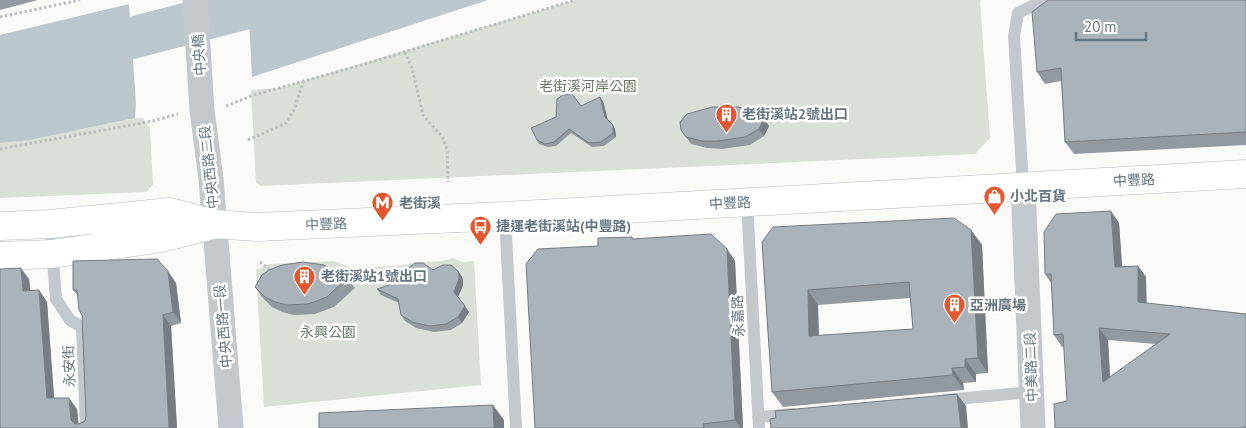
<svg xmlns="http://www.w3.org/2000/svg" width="1246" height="428" viewBox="0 0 1246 428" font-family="'PT Sans','Noto Sans TC',sans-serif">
  <rect width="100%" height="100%" fill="#fafaf8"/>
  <path fill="#dadfd7" d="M 575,0 L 981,0 L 980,2 L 990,138 L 975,154 L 261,186 L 256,182 L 251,90 L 279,88 Z
    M 135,118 L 143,118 L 150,129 L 153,185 L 146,192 L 0,198 L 0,143 L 30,140 Z
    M 453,258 L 462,262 L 474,261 L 481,385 L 264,407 L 256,270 L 269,264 L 334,261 L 352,268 L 407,265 L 410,263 L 442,261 Z"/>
  <path fill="#bbc7cb" d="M 248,0 L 488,0 L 252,77 Z
    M 129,4 L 136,104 L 135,118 L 30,140 L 0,143 L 0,35 Z"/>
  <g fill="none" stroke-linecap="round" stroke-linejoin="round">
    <path stroke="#bbc7cb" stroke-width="42" d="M 0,72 L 278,0"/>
    <defs>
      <path id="secondary" d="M 0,226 L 50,224 L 170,212 L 214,224 L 257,227 L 505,216 L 1246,174
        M 0,256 L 52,254 L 162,238 L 213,225"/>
    </defs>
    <use href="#secondary" stroke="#b3babf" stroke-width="29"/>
    <path stroke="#bbbfc2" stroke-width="3" stroke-dasharray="2.5 2.5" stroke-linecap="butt" d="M 0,17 L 80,0
      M 405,52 L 412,68 L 423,115 L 443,138 L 447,149 L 448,182
      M 226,106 L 254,95 L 358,66 L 575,0
      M 248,140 L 286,123 L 294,110 L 304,80
      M 0,149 L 153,121 L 178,114
      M 260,262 L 271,271"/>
    <path stroke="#c3c8cc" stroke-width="12" d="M 1023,186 L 1014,36 L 1018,13 L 1044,0
      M 747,202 L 759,428
      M 505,216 L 516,428
      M 50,224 L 56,299 L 70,320 L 82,327 L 86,428
      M 945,400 L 1032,392
      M 758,417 L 793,414"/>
    <path stroke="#c3c8cc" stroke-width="25" d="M 195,0 L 202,110 L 211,179 L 231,428
      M 1023,186 L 1033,428"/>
    <use href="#secondary" stroke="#fff" stroke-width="28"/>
  </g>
  <path fill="#929a9f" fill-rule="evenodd" d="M 0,0 L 38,0 L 0,10 Z
    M 1246,0 L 1246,145 L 1074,154 L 1065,142 L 1061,81 L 1045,84 L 1037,72 Z
    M 603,101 L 608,120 L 615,129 L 616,137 L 604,146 L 592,147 L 571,133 L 556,146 L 548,147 L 539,144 L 537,140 L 556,117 L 581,106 Z
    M 769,126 L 764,136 L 750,145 L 722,149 L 707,148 L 691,144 L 681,130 Z
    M 1119,223 L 1122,266 L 1138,266 L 1146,277 L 1146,303 L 1246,314 L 1246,428 L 1055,428 L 1067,401 L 1064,347 L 1062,347 L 1054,335 L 1051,283 L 1045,274 ZM 1108,340 L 1156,344 L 1110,377 Z
    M 971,230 L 982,245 L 988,373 L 976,374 L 976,382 L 963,383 L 964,390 L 783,407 L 772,392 L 762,242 ZM 910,298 L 913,329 L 819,336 L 818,305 Z
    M 632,237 L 633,239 L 727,249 L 735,261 L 743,428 L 535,428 Z
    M 433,270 L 458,271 L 462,277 L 463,281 L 463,285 L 458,297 L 469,312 L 462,323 L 451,330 L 434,332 L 416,328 L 405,321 L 401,315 L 399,303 L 381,295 L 377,289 Z
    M 347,278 L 355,288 L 334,307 L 315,314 L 294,315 L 282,312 L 272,307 L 262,297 L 255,287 Z
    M 29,279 L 30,291 L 39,290 L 47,302 L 54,398 L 77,409 L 78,424 L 85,421 L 86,416 L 82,315 L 78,296 L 73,290 L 176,283 L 181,323 L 171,326 L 177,428 L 0,428 Z"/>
  <path fill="#777d82" d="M 600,97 L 603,101 L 608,121 L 605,117 Z
    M 764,118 L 769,126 L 764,136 L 759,129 Z
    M 613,125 L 615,129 L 616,137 L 613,133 Z
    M 1111,211 L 1119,223 L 1123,279 L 1115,267 Z
    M 971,230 L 982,245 L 988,373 L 978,358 Z
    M 727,249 L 735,261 L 743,428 L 741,428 L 735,420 Z
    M 1138,266 L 1146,277 L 1147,314 L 1138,302 Z
    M 21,268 L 29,279 L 32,303 L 23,291 Z
    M 168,271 L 176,283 L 181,323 L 173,312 Z
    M 458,271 L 462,277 L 463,281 L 463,285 L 458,297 L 454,292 Z
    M 39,290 L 47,302 L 55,410 L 47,398 Z
    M 808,290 L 818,305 L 819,351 L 809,336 Z
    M 465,306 L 469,312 L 462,323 L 458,317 Z
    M 163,315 L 171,326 L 177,428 L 169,428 Z
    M 1099,328 L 1108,340 L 1111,394 L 1103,382 Z
    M 965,359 L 976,374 L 976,382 L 965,367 Z
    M 952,368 L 963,383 L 964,390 L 953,375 Z
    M 957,394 L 966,406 L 968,428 L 961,428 Z
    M 69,398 L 77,409 L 79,428 L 71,420 Z
    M 493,405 L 504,420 L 504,428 L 494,428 Z"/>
  <path fill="#aab3b9" stroke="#777d82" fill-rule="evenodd" d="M 1048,0 L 1246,0 L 1246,132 L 1065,142 L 1061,68 L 1037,72 L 1032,12 Z
    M 572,94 L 581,106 L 600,97 L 605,117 L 613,125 L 613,133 L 601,142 L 589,143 L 569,129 L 554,142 L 545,144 L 537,140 L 531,128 L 556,117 L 557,99 L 563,95 Z
    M 712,107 L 738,107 L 754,110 L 764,118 L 759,129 L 745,137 L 717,141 L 702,141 L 686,137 L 681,130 L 680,122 L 687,114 Z
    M 1111,211 L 1115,267 L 1138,266 L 1138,302 L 1246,314 L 1246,426 L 1242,428 L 1055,428 L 1054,404 L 1067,401 L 1063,334 L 1054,335 L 1051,274 L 1045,274 L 1044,232 L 1056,214 ZM 1099,328 L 1170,334 L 1103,382 Z
    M 954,218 L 971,230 L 978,358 L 965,359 L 965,367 L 952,368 L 953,375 L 772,392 L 762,242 L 773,227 ZM 909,282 L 913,329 L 809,336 L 808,290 Z
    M 711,234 L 727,249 L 735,420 L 703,424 L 704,428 L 535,428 L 526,264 L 538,249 L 598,246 L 598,238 L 632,237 L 632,239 Z
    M 157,259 L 168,271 L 173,312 L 163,315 L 169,428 L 0,428 L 0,269 L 21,268 L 23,291 L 39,290 L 47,398 L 69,398 L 71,420 L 75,424 L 79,424 L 85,421 L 86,416 L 82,315 L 79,310 L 77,290 L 73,290 L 73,261 Z
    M 303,262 L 324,265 L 347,278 L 327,297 L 308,304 L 287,305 L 275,302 L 265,297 L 255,287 L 262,275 L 269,270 L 282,265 Z
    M 415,263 L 423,263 L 433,270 L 443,265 L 451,265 L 458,271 L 459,275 L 459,279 L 454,292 L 465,306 L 458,317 L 446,324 L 430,326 L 412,322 L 401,315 L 398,299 L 377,289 L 401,281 L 408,268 Z
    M 957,394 L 961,428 L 771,428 L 770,419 L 776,418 L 775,411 Z
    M 493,405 L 494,428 L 319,428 L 319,413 Z"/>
  <defs>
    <symbol id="building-pin" viewBox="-11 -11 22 30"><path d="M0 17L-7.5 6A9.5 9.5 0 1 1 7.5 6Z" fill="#e4572e" stroke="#fff"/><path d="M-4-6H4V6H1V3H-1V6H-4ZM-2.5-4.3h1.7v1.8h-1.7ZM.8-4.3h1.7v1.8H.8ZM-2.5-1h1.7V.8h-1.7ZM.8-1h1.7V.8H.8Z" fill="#fff"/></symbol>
    <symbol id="shop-pin" viewBox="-11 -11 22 30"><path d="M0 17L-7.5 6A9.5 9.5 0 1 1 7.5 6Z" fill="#e4572e" stroke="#fff"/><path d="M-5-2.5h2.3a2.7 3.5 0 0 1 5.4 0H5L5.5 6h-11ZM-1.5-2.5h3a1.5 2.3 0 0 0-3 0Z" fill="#fff"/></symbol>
    <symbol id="metro-pin" viewBox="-11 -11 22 30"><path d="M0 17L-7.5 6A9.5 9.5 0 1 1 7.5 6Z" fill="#e4572e" stroke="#fff"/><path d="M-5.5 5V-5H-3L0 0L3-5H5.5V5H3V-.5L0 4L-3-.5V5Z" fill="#fff"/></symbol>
    <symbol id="bus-pin" viewBox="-11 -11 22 30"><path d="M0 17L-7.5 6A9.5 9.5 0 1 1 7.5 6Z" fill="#e4572e" stroke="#fff"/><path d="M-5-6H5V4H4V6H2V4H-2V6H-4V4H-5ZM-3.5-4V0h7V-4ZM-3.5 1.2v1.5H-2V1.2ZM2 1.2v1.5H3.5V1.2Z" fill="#fff"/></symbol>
  </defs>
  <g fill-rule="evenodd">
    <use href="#building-pin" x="714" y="102" width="25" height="34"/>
    <use href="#shop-pin" x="982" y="184" width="25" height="34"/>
    <use href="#metro-pin" x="370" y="190" width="25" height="34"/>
    <use href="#bus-pin" x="468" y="214" width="25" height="34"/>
    <use href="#building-pin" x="292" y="264" width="25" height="34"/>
    <use href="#building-pin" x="942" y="292" width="25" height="34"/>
  </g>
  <g text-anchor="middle" stroke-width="5" stroke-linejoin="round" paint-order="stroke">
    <g font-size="14" fill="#657683" stroke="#fff">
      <text transform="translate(199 55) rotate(-94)" y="5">中央橋</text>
      <text transform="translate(209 167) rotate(-96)" y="5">中央西路二段</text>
      <text transform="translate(1134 180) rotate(-3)" y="5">中豐路</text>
      <text transform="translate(730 203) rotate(-3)" y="5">中豐路</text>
      <text transform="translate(326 224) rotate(-2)" y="5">中豐路</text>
      <text transform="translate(738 316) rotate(-93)" y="5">永嘉路</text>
      <text transform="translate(223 326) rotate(-95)" y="5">中央西路一段</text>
      <text transform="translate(69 366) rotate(-92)" y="5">永安街</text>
      <text transform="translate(1031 367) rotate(-92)" y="5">中美路二段</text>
    </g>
    <g font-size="14" fill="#687a64" stroke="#fff">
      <text x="588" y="91">老街溪河岸公園</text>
      <text x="328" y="337">永興公園</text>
    </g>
    <g font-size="14" font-weight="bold" fill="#657683" stroke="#fff" text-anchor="start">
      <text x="742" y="119">老街溪站2號出口</text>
      <text x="1010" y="201">小北百貨</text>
      <text x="399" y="208">老街溪</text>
      <text x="496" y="231">捷運老街溪站(中豐路)</text>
      <text x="321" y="281">老街溪站1號出口</text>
      <text x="970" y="310">亞洲廣場</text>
    </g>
  </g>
  <path d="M1076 32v8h70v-8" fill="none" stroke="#657683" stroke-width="2.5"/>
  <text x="1084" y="32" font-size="15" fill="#657683" stroke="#ffffff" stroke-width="4" paint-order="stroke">20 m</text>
</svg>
